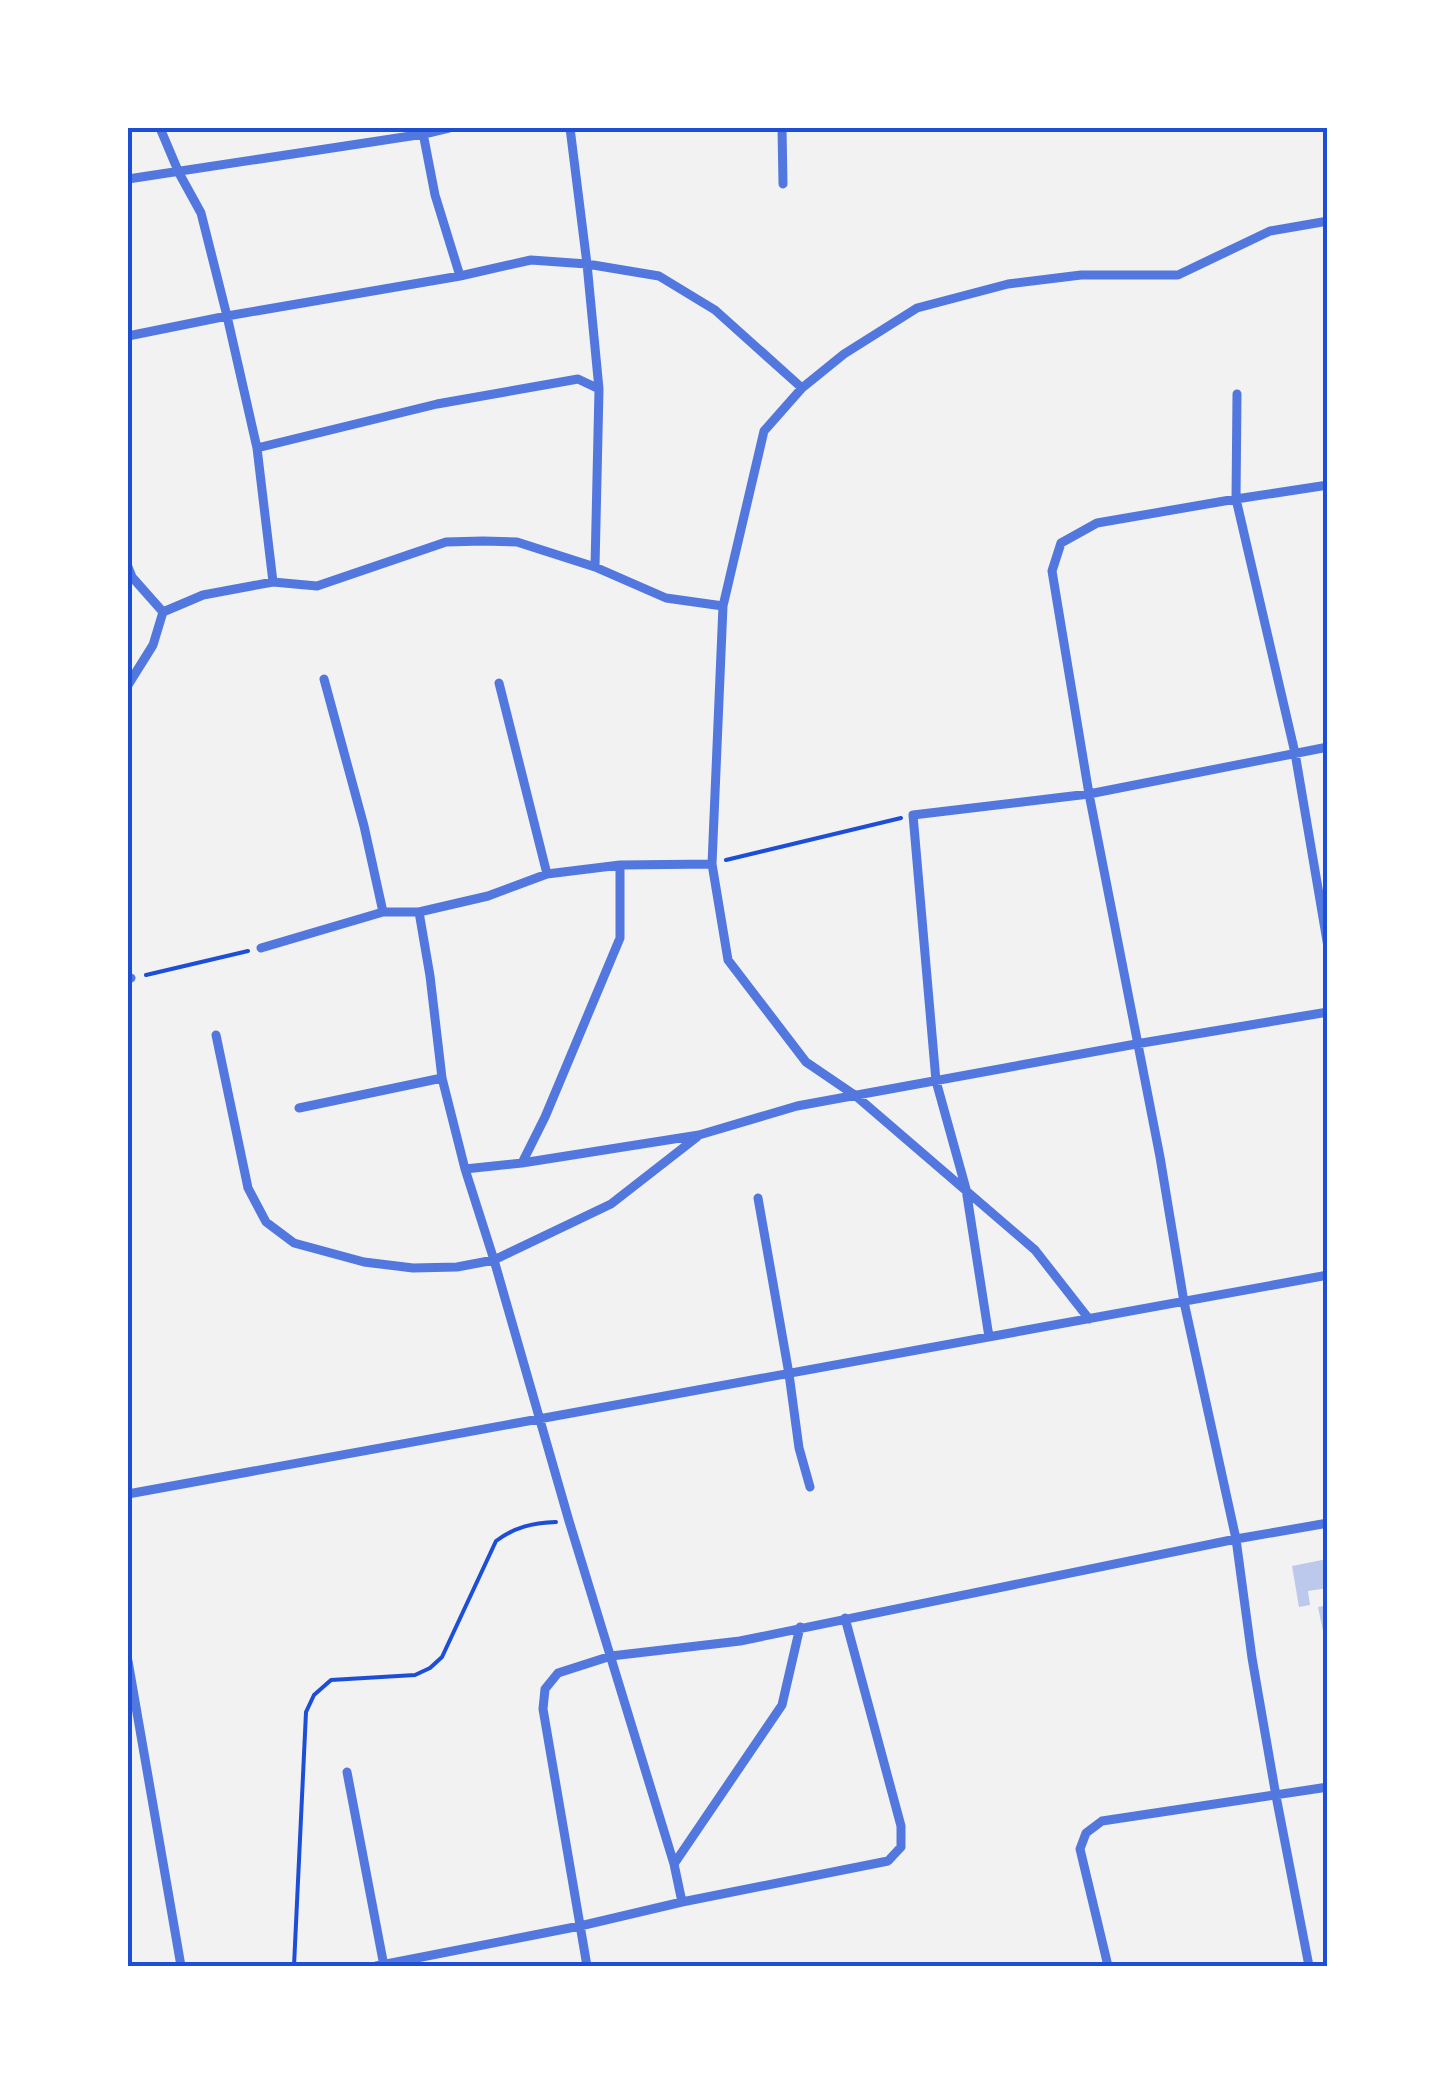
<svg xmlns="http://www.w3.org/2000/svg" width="1455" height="2094" viewBox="0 0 1455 2094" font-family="'Space Grotesk',sans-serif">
  <rect width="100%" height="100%" fill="#f2f2f2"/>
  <path fill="#bdc9ec" d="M 1327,1559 L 1328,1588 L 1308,1591 L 1310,1605 L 1299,1607 L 1292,1566 Z
    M 1328,1605 L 1328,1635 L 1324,1636 L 1318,1607 Z"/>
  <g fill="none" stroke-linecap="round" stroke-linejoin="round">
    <path stroke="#1d4ed8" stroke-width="4" d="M 726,860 L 901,818
      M 146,975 L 248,951
      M 294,1966 L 306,1712 L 314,1695 L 331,1680 L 415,1675 L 430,1668 L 442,1657 L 496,1541 C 515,1527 532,1523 556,1522"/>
    <path stroke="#5277de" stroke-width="9" d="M 160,128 L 179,173 L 201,213 L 227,316 L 257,448 L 273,582
      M 422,128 L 435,195 L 460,276
      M 570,128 L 587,264 L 599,389 L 595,567
      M 782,128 L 783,184
      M 128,179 L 424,134 L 449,128
      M 128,336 L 227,316 L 460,276 L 531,260 L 587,264 L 659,276 L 715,310 L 802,388
      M 1237,394 L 1236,499 L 1295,753 L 1328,947
      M 257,448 L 437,404 L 578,379 L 599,389
      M 128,567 L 132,577 L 163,612
      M 324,679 L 364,826 L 383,912
      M 499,683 L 547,874
      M 128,685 L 153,645 L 163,612 L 203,595 L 273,582 L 317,586 L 446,542 L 483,541 L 517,542 L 595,567 L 666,598 L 723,606
      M 419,912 L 430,976 L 442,1078 L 465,1169 L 494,1260 L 569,1521 L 674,1864
      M 261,948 L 383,912 L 419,912 L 488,896 L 547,874 L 620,865 L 712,864
      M 128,979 L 131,978
      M 216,1035 L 248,1188 L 266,1222 L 294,1243 L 364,1262 L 413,1268 L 457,1267 L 494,1260 L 611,1204 L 697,1137
      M 299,1108 L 442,1078
      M 522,1163 L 699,1135 L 797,1106 L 1136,1044 L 1328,1012
      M 465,1169 L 522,1163 L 545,1117 L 620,938 L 620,865
      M 758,1198 L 789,1374 L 799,1448 L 810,1487
      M 1089,1319 L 1035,1250 L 856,1096 L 806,1062 L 728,960 L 712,864 L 723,606 L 764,431 L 802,388 L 844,354 L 917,308 L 1008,284 L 1081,275 L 1178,275 L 1270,231 L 1328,221
      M 989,1337 L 966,1189 L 936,1081 L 913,815 L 1089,794 L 1328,747
      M 128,1494 L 1328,1275
      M 128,1661 L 181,1966
      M 347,1772 L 384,1966
      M 682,1902 L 888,1861 L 901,1847 L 901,1826 L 845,1618
      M 376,1966 L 580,1926 L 682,1902 L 674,1864 L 782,1705 L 800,1627
      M 587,1966 L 543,1709 L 545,1689 L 558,1673 L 611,1656 L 740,1641 L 1236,1539 L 1328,1523
      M 1108,1966 L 1080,1849 L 1086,1833 L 1102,1821 L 1328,1787
      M 1309,1966 L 1276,1796 L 1252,1658 L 1236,1539 L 1184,1302 L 1160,1157 L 1089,794 L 1052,571 L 1061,543 L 1097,523 L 1236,499 L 1328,485"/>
  </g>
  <rect width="1455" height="2094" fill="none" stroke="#ffffff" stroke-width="260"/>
  <rect x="130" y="130" width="1195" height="1834" fill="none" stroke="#1d4ed8" stroke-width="4"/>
</svg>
